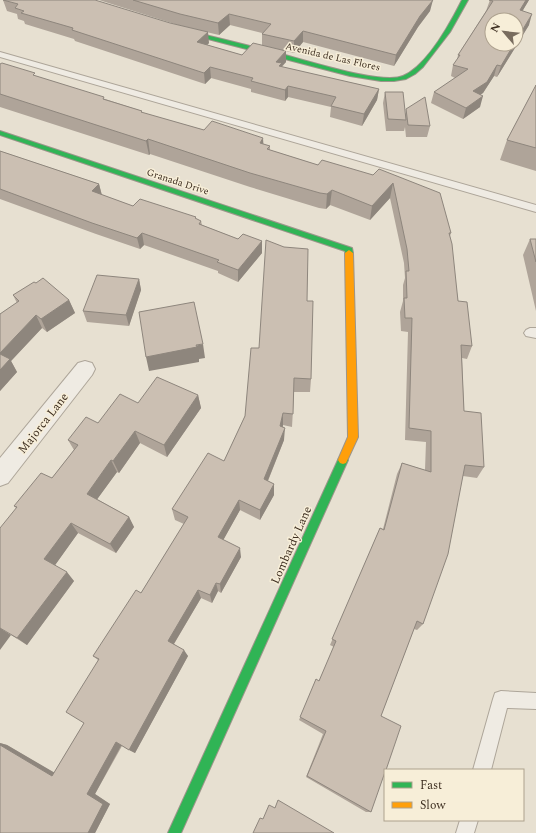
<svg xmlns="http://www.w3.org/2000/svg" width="536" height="833" viewBox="0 0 536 833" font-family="Spectral,serif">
  <rect width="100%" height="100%" fill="#e7e0d1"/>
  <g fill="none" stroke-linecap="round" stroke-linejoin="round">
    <defs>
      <path id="lane" d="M 0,52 L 536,205 L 536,212 L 0,57 Z
        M 530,328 L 536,328 L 536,338 L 526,336 L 524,333 L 526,330 Z
        M 501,691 L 536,693 L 536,709 L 507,708 L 491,770 L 473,770 L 493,699 L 495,693 Z
        M 460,820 L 478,820 L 474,833 L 456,833 Z"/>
      <path id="street" d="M 85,361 L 92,363 L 95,369 L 92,375 L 8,483 L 0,486 L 0,458 L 78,363 Z"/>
      <path id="fast" d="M 462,0 L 468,0 L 450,32 L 423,67 L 415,74 L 406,79 L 394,81 L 381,81 L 350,76 L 177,31 L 180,29 C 214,37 247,45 281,54 C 306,60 381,85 403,76 C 427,66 451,22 462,0 Z
        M 0,131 L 352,248 L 353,253 L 349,256 L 346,255 L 345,251 L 0,135 Z
        M 343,456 L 346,457 L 348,460 L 181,833 L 168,833 L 338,460 L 340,457 Z"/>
      <path id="slow" d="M 349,250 L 353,253 L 358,437 L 346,463 L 343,464 L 340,463 L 338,460 L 348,437 L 345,253 Z"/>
    </defs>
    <use href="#lane" stroke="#ada599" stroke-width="2"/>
    <use href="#street" stroke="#ada599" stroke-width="2"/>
    <use href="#fast" stroke="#9c958a" stroke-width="2"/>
    <use href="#slow" stroke="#9c958a" stroke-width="2"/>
    <use href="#lane" fill="#efebe3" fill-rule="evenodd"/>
    <use href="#street" fill="#efebe3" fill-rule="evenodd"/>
    <use href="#fast" fill="#30b455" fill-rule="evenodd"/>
    <use href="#slow" fill="#ff9f0a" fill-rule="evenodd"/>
  </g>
  <path fill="#afa499" d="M 3,0 L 209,43 L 207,45 L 242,55 L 262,45 L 262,33 L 230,25 L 219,35 L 181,26 L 99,0 L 431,0 L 430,11 L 418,27 L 394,66 L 303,42 L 294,53 L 286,51 L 286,62 L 282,67 L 379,89 L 377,100 L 362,126 L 330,117 L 331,107 L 288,97 L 285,101 L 251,92 L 251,89 L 211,78 L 205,84 L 75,41 L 74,39 L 25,24 L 24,21 L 18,19 L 17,14 L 7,11 Z
    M 490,0 L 529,0 L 523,10 L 529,25 L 497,77 L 494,76 L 483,93 L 481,94 L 480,107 L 463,119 L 431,103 L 434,92 L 455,78 L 451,76 L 453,65 L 457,60 L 458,55 L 486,11 Z
    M 0,64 L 105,99 L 142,111 L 142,113 L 204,130 L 263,144 L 270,146 L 270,150 L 318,165 L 373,175 L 379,169 L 451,233 L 450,236 L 458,301 L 472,346 L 467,359 L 462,358 L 464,411 L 484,467 L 477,478 L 463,476 L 423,624 L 417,630 L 414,629 L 381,716 L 371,812 L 366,812 L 306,777 L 323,734 L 299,720 L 316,679 L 319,681 L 334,647 L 330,645 L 380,528 L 383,529 L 397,474 L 402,463 L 425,470 L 426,442 L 405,440 L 408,332 L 401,331 L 400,312 L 403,301 L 403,285 L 405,278 L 404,263 L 390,198 L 370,220 L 330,205 L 326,209 L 319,208 L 250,187 L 150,154 L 149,155 L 0,107 Z
    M 536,85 L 536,171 L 500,160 L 507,140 Z
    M 385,92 L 406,114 L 406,109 L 430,126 L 427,137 L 406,137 L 405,127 L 404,131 L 386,131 L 383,103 Z
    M 0,151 L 99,184 L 102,195 L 133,206 L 196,219 L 201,221 L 202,225 L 238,239 L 262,241 L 262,253 L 238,282 L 218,273 L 218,271 L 144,245 L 140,249 L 96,234 L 0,199 Z
    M 530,239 L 536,239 L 536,311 L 523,255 Z
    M 139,279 L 141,290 L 129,326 L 87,322 L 83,311 Z
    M 36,283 L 69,300 L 75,313 L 47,332 L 42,328 L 11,361 L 17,372 L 0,391 L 0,314 L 17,303 L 13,295 Z
    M 307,301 L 311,379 L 310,392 L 294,392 L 292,427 L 283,425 L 284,440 L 268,481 L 274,484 L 274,495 L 260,520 L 240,510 L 223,540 L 241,557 L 221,593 L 218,591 L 212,603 L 201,598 L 174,644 L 188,656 L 135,753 L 122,746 L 95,794 L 110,804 L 95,833 L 0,833 L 0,743 L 7,745 L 54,773 L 84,723 L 98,660 L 93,656 L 141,593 L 184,524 L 175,520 L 172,509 L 224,461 L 245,416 L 259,348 Z
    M 198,395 L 201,408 L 167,457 L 140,443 L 119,473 L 117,472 L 97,499 L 129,517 L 134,527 L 116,553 L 78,533 L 55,565 L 74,581 L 27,645 L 11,635 L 16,508 L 14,506 L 52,478 L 74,450 L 68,440 L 98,423 L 138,403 Z"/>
  <path fill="#8e867d" d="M 433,0 L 430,11 L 418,27 L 394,66 L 396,55 L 420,16 Z
    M 526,0 L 529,0 L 517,20 L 520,10 Z
    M 229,14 L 230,25 L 219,35 L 218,23 Z
    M 532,14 L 529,25 L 497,77 L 501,66 L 514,44 L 516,44 L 516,41 Z
    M 303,31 L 303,42 L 294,53 L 294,41 Z
    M 208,32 L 209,43 L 198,54 L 197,42 Z
    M 286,51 L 286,62 L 282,66 L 282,75 L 276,62 Z
    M 497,65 L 494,76 L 483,93 L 469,102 L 473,91 Z
    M 210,67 L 211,78 L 205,84 L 204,73 Z
    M 288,86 L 288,97 L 285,101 L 285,90 Z
    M 379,89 L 377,100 L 362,126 L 364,114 Z
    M 483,96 L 480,107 L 463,119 L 466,108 Z
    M 263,138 L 264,153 L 260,143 Z
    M 148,139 L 150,154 L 149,155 L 146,141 Z
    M 393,183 L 390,198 L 370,220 L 372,206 Z
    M 99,184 L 102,196 L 92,191 Z
    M 332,190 L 330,205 L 326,209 L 327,194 Z
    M 142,233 L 144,245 L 140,249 L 137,238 Z
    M 262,241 L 262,253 L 238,282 L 238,270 Z
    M 139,279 L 141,290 L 129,326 L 126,315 Z
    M 69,300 L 75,313 L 47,332 L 41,319 Z
    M 36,315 L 42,328 L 11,361 L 17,372 L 0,391 L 0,353 Z
    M 203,344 L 205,358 L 199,359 L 199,362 L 149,371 L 146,357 Z
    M 198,395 L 201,408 L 167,457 L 164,445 Z
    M 283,413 L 283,425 L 280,438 L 280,426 Z
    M 285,428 L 284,440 L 264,490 L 264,479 Z
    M 135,431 L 140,443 L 119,473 L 113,461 Z
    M 111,460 L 117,472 L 93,505 L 87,494 Z
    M 274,484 L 274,495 L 260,520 L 260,510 Z
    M 239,500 L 240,510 L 220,546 L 218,537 Z
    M 129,517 L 134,527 L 116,553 L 110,544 Z
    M 71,523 L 78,533 L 53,568 L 44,559 Z
    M 240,548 L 241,557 L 221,593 L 220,584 Z
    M 67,572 L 74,581 L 27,645 L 17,638 Z
    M 216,583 L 218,591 L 212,603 L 210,595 Z
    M 198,590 L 201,598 L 172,647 L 168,641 Z
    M 0,628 L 11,635 L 0,650 Z
    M 184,650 L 188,656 L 135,753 L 129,750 Z
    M 116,742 L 122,744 L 95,794 L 110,804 L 95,833 L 88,833 L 87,794 Z
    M 0,743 L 7,745 L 62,777 L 52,776 L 0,745 Z"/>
  <path fill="#cbbfb2" stroke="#8e867d" d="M 3,0 L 95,0 L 170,23 L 208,32 L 197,42 L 242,55 L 253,43 L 286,51 L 276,62 L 282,63 L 279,66 L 379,89 L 364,114 L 331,106 L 336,97 L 288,86 L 285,90 L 251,81 L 253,78 L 210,67 L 204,73 L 72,30 L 73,28 L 21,13 L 24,11 L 15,8 L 18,4 Z
    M 133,0 L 433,0 L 420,16 L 396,55 L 303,31 L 294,41 L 262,34 L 271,24 L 229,14 L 218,23 L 180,14 Z
    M 489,0 L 526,0 L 520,10 L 532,14 L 516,41 L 516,20 L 492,20 L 492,44 L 514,44 L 501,66 L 497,65 L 487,82 L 473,91 L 483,96 L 466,108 L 434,92 L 468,69 L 453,65 L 460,55 L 458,55 L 493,1 Z
    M 2,63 L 35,73 L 33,75 L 104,97 L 103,99 L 142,111 L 141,112 L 204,130 L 212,121 L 263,138 L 260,143 L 270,146 L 267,149 L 318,165 L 322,160 L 373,175 L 379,169 L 440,193 L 451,233 L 449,233 L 452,244 L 458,301 L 467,302 L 472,346 L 461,345 L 464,411 L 481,413 L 484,467 L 465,465 L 448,554 L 423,624 L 417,621 L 381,716 L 401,726 L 386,770 L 385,770 L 385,772 L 371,812 L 307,776 L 326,731 L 300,717 L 316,679 L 319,681 L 336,641 L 332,639 L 380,528 L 384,530 L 402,463 L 431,472 L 431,431 L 409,428 L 412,318 L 405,318 L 404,298 L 407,298 L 406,271 L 409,271 L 407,249 L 393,183 L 372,206 L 332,190 L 327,194 L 320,193 L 250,173 L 148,139 L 146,141 L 0,94 L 0,64 Z
    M 536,85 L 536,148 L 507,140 Z
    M 385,92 L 403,92 L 406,120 L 388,119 Z
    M 425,97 L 430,126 L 408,125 L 406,109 Z
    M 0,151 L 99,184 L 92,191 L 133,206 L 140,199 L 196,217 L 195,218 L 201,221 L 199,224 L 238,239 L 243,234 L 262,241 L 238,270 L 217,262 L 219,260 L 142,233 L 137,238 L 92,223 L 0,189 Z
    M 530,239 L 536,239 L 536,262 Z
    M 266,240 L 284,247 L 308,249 L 307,301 L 313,301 L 311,379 L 294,378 L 293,414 L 283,413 L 280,426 L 285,428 L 264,479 L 274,484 L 260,510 L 239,500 L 218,537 L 240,548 L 220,584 L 216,583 L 210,595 L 198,590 L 168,641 L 184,650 L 129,750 L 116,742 L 87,794 L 103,804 L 88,833 L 0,833 L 0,745 L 52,776 L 84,723 L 66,712 L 99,659 L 93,656 L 136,590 L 141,593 L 188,517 L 172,509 L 208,453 L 224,461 L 245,416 L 251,348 L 259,348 Z
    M 97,275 L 139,279 L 126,315 L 83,311 Z
    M 43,278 L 69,300 L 41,319 L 36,315 L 0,353 L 0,314 L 19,301 L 13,295 L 34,282 L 36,283 Z
    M 194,302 L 203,344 L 196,345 L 197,347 L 146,357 L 139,312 Z
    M 0,354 L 10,359 L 0,370 Z
    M 157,377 L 198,395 L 164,445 L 135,431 L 113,461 L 111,460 L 87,494 L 129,517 L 110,544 L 71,523 L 44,559 L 67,572 L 17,638 L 0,628 L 0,629 L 0,528 L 17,507 L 14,506 L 41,473 L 52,478 L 78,445 L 68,440 L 86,417 L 98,423 L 120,394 L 138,403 Z
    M 278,800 L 334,833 L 253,833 L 260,818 L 263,819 L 269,805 L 275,808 Z"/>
  <g text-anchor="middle" stroke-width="3" stroke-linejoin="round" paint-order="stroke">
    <g font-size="10" fill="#3d2e20" stroke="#f7eed8">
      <text transform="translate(333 56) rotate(13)" y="4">Avenida de Las Flores</text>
      <text transform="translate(178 181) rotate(18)" y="4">Granada Drive</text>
    </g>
    <g font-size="12" fill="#3d2e20" stroke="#f7eed8">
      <text transform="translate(43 423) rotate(-52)" y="4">Majorca Lane</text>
      <text transform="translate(291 545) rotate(-66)" y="4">Lombardy Lane</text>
    </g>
  </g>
  <rect x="384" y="769" width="140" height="52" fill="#f7eed8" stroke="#ada18e"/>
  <rect x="392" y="782" width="20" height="6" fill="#30b455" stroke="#ada18e"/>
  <text x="420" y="789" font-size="12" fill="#3d2e20">Fast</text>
  <rect x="392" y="802" width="20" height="6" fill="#ff9f0a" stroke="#ada18e"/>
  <text x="420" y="809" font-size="12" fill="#3d2e20">Slow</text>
  <g transform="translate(504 32) rotate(298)"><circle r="19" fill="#f7eed8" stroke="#ada18e"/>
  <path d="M0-3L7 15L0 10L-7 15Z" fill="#786c5e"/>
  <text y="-6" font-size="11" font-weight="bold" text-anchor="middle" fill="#3d2e20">N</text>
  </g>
</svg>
